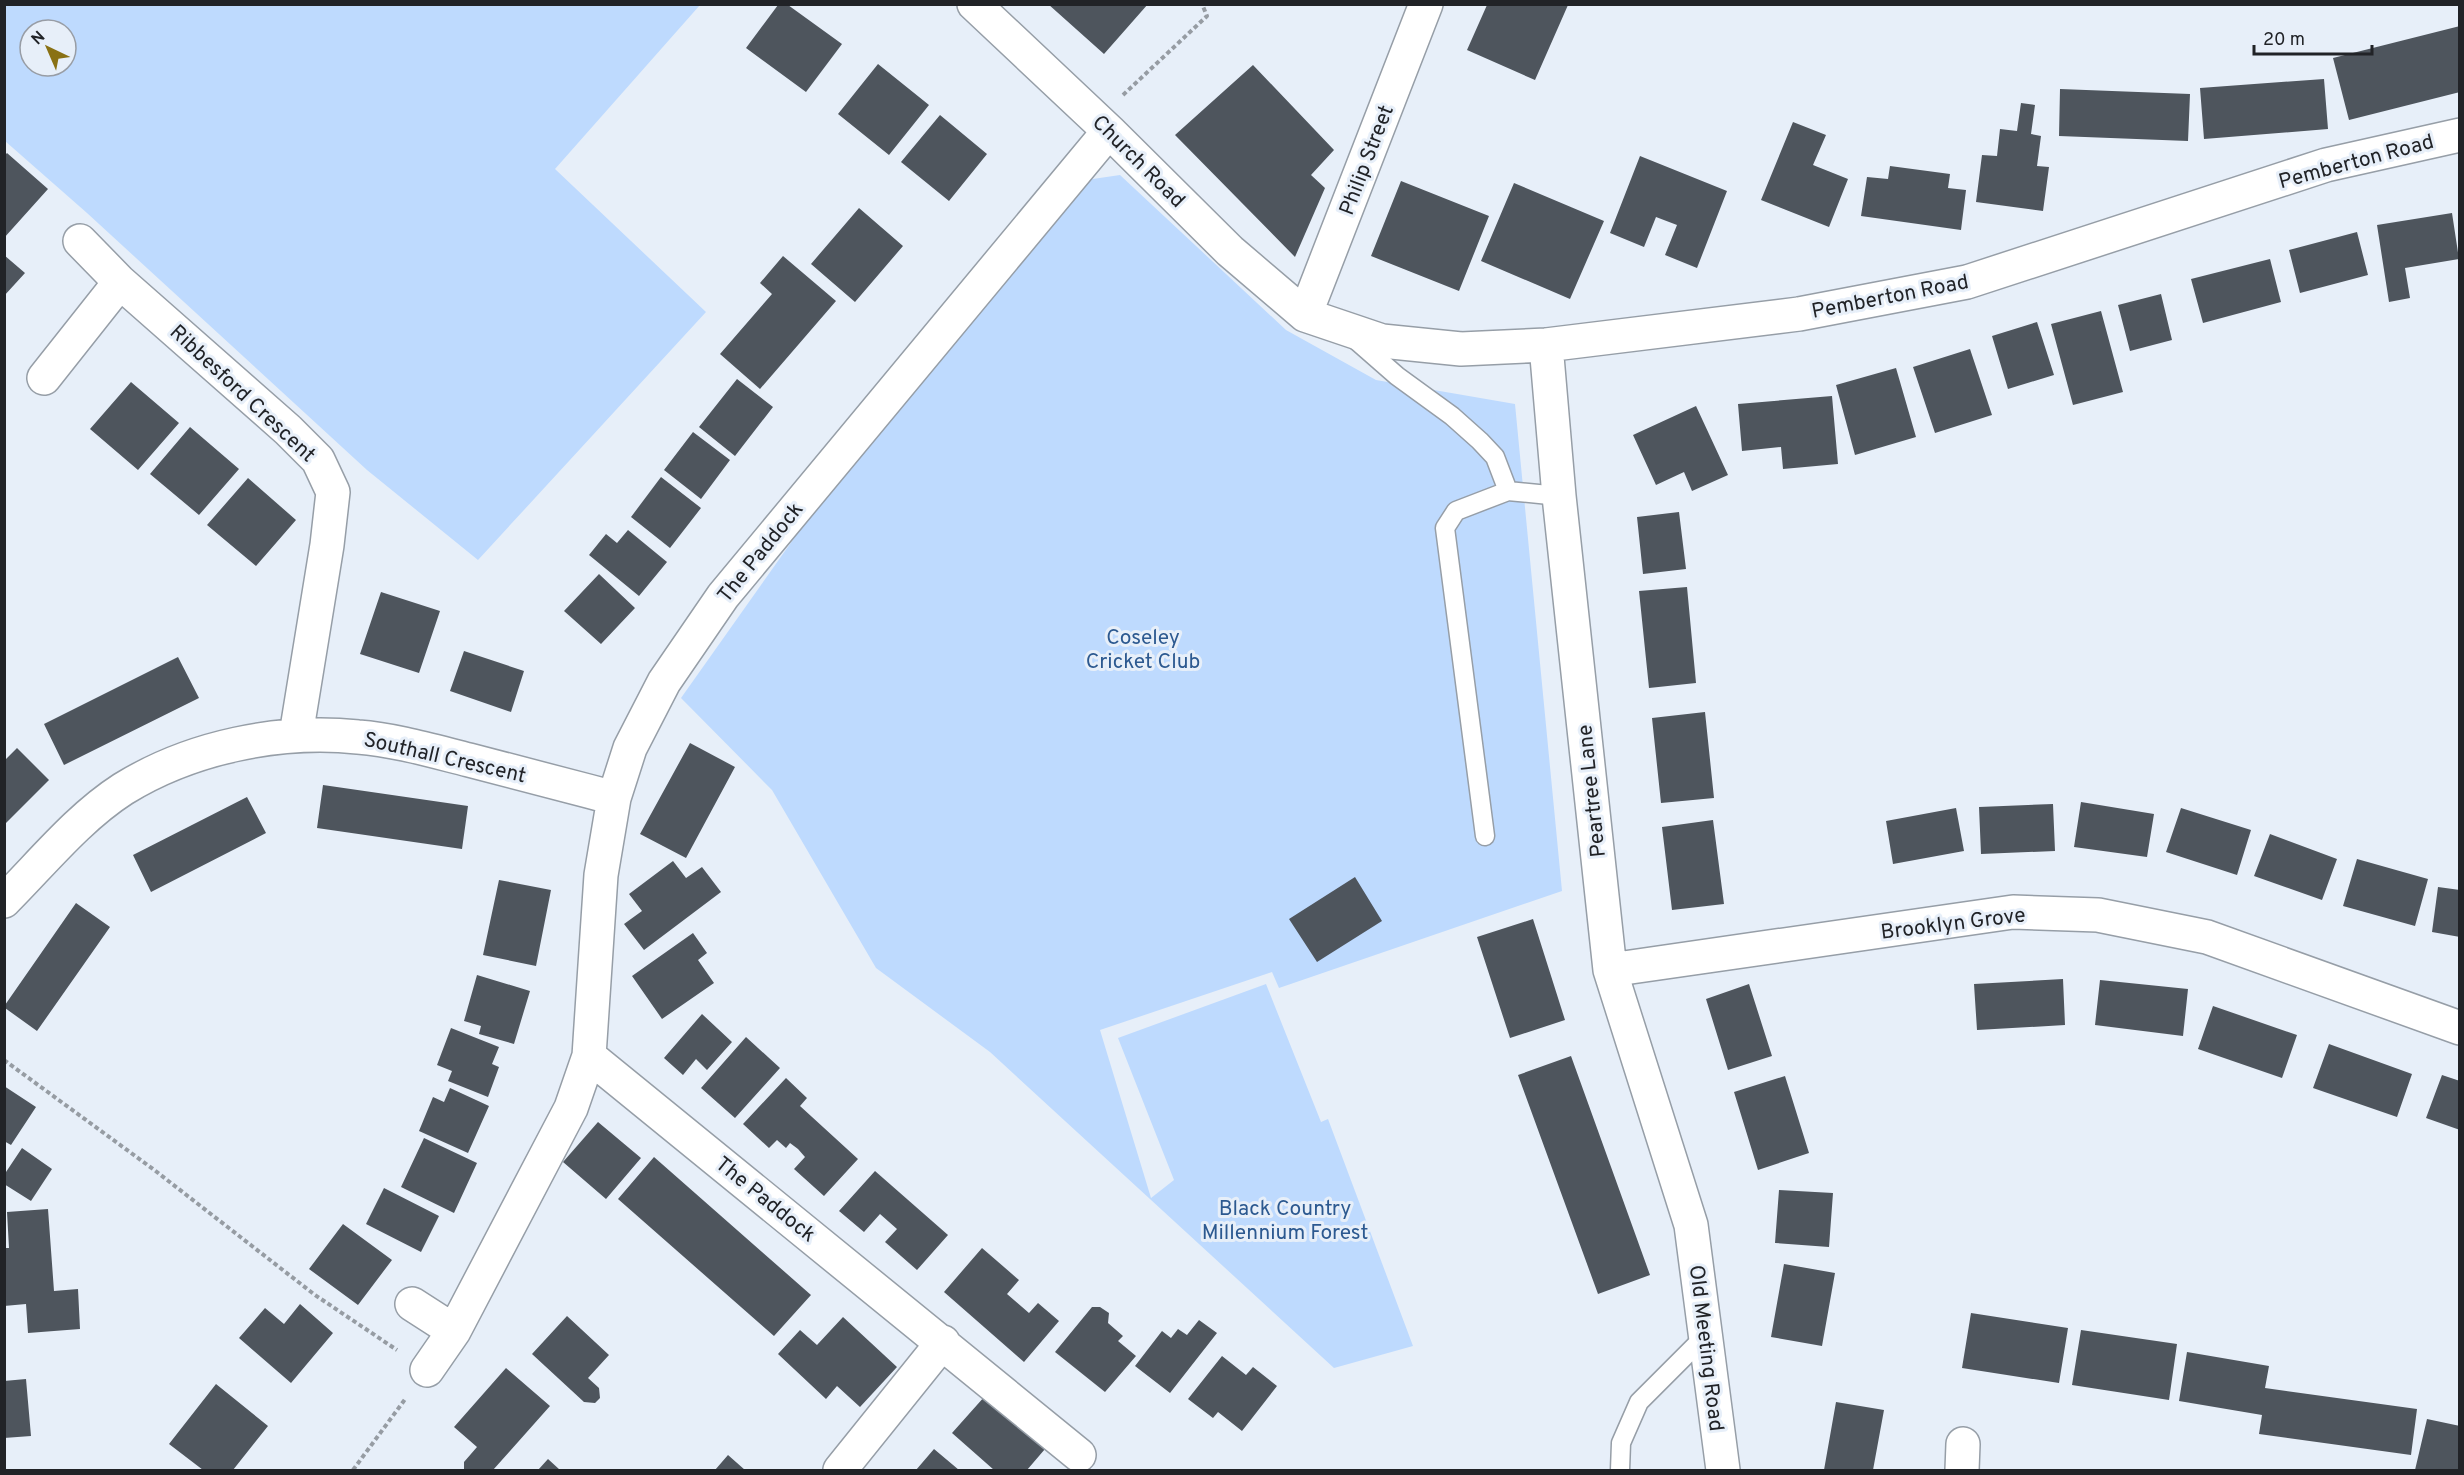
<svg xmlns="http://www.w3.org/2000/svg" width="2464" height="1475" viewBox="0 0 2464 1475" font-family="Overpass,sans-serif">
  <rect width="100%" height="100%" fill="#e7eff9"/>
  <path fill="#bedafe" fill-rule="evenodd" d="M 5,4 L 700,5 L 555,169 L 706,312 L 478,560 L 367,470 L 87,213 L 5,141 ZM 30,30 L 66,30 L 66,66 L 30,66 Z
    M 1120,175 L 1286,330 L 1376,380 L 1515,404 L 1562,891 L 1279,988 L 1272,972 L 1100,1030 L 1151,1198 L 1174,1180 L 1118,1038 L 1266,984 L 1321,1122 L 1328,1119 L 1413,1346 L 1334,1368 L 990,1052 L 876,968 L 772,790 L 681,698 L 865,438 L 1086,180 Z"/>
  <path fill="#4e555d" d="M 1048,4 L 1148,4 L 1104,54 Z
    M 778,5 L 788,5 L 842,44 L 806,92 L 746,48 Z
    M 1487,5 L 1568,5 L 1535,80 L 1467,50 Z
    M 2460,26 L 2460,92 L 2349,120 L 2333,58 Z
    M 878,64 L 929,105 L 889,155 L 838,114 Z
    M 1253,65 L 1334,150 L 1311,175 L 1325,188 L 1295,257 L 1175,135 Z
    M 2324,79 L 2328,129 L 2204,139 L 2200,88 Z
    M 2060,89 L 2190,94 L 2188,141 L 2059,136 Z
    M 2021,103 L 2035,105 L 2031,134 L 2041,136 L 2037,166 L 2049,167 L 2043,211 L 1976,202 L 1982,155 L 1997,156 L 2000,129 L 2017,131 Z
    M 940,115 L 987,154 L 949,201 L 901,162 Z
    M 1793,122 L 1826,135 L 1813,165 L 1848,179 L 1829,227 L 1761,200 Z
    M 7,153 L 48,189 L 4,238 L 4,156 Z
    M 1640,156 L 1727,191 L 1697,268 L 1665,255 L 1677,225 L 1656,217 L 1644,247 L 1610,233 Z
    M 1890,166 L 1950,174 L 1948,188 L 1966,190 L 1961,230 L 1861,216 L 1867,177 L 1888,179 Z
    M 1401,181 L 1489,216 L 1459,291 L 1371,256 Z
    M 1514,183 L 1604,221 L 1570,299 L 1481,261 Z
    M 859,208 L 903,246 L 855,302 L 811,264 Z
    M 2452,213 L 2459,259 L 2405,268 L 2410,298 L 2389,302 L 2377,225 Z
    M 2357,232 L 2368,275 L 2300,293 L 2289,250 Z
    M 4,255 L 25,273 L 4,296 Z
    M 783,256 L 836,301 L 760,389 L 720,354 L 772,294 L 760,283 Z
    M 2270,259 L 2281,302 L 2203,323 L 2191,279 Z
    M 2161,294 L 2172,340 L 2130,351 L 2118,305 Z
    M 2101,311 L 2123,392 L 2073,405 L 2051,324 Z
    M 2037,322 L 2054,375 L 2008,389 L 1992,336 Z
    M 1970,349 L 1992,415 L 1935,433 L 1913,367 Z
    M 1896,368 L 1916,437 L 1855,455 L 1836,385 Z
    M 737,379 L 773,407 L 735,456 L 699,427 Z
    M 131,382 L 179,423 L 138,470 L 90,429 Z
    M 1832,396 L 1838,464 L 1783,469 L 1781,447 L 1742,451 L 1738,404 Z
    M 1696,406 L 1728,475 L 1692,491 L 1684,472 L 1656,485 L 1633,435 Z
    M 190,427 L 239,469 L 199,515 L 150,474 Z
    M 693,432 L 730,460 L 701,499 L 664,470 Z
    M 661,477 L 701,508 L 670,548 L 631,517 Z
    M 248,478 L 296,520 L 256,566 L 207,525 Z
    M 1679,512 L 1686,569 L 1643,574 L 1637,517 Z
    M 628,530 L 667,562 L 639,596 L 589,555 L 606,534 L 617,543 Z
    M 599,574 L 635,608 L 601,644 L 564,611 Z
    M 1687,587 L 1696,683 L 1649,688 L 1639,591 Z
    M 381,592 L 440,611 L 419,673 L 360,654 Z
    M 464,651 L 524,671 L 511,712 L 450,691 Z
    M 178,657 L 199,698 L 64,765 L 44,724 Z
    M 1705,712 L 1714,798 L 1661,803 L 1652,718 Z
    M 690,743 L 735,767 L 686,858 L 640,834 Z
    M 17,748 L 49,780 L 4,825 L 4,761 Z
    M 323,785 L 468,806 L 462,849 L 317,828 Z
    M 247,797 L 266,833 L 151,892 L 133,855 Z
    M 2081,802 L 2154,814 L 2147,857 L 2074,847 Z
    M 2053,804 L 2055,851 L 1981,854 L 1979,807 Z
    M 1956,808 L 1964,851 L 1893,864 L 1886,821 Z
    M 2181,808 L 2251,830 L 2237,875 L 2166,852 Z
    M 1713,820 L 1724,904 L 1672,910 L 1662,827 Z
    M 2270,834 L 2337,859 L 2322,900 L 2254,876 Z
    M 2357,859 L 2428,879 L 2415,926 L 2343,906 Z
    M 673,861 L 686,878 L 702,867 L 721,892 L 644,950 L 624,924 L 642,911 L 629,894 Z
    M 1355,877 L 1382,921 L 1317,962 L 1289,919 Z
    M 499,880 L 551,890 L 536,966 L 483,955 Z
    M 2438,887 L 2460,890 L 2460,937 L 2432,932 Z
    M 76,903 L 110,927 L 37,1031 L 5,1008 L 5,1005 Z
    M 1533,919 L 1565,1020 L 1510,1038 L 1477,937 Z
    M 693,933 L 707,953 L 698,960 L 714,983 L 662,1019 L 632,976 Z
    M 477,975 L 530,991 L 514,1044 L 479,1034 L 481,1026 L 464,1021 Z
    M 2063,979 L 2065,1025 L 1977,1030 L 1974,984 Z
    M 2100,980 L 2188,989 L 2183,1036 L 2095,1025 Z
    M 1749,984 L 1772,1056 L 1728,1070 L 1706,999 Z
    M 2213,1006 L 2297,1035 L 2282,1078 L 2198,1049 Z
    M 702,1014 L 732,1042 L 707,1070 L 696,1059 L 683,1075 L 664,1058 Z
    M 451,1028 L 499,1047 L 492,1064 L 499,1067 L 488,1097 L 448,1081 L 452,1071 L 437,1065 Z
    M 746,1037 L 780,1068 L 735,1118 L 701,1088 Z
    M 2329,1044 L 2412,1074 L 2397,1117 L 2313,1088 Z
    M 1571,1056 L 1650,1275 L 1598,1294 L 1518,1075 Z
    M 2442,1075 L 2460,1081 L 2460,1130 L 2426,1118 Z
    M 1785,1076 L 1809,1153 L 1758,1170 L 1734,1092 Z
    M 786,1078 L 807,1098 L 800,1106 L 858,1159 L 824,1196 L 794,1169 L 805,1157 L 798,1149 L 790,1143 L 786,1148 L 777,1140 L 769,1148 L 743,1124 Z
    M 4,1086 L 36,1107 L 11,1145 L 4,1141 Z
    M 450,1088 L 489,1106 L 468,1153 L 419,1131 L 433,1097 L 444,1102 Z
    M 598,1122 L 641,1158 L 606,1199 L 563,1162 Z
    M 424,1138 L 477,1163 L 454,1213 L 401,1187 Z
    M 22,1148 L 52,1169 L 31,1201 L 4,1184 L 4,1175 Z
    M 654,1157 L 811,1295 L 774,1336 L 618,1199 Z
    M 875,1171 L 948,1235 L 917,1270 L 885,1242 L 897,1229 L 880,1214 L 864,1232 L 839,1211 Z
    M 384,1188 L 439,1216 L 421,1252 L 366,1224 Z
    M 1779,1190 L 1833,1193 L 1829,1247 L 1775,1243 Z
    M 48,1209 L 54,1291 L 78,1289 L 80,1329 L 28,1333 L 26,1304 L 4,1306 L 4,1248 L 9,1248 L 7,1212 Z
    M 343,1224 L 392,1260 L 358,1305 L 309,1269 Z
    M 982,1248 L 1019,1280 L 1007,1294 L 1029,1313 L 1038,1303 L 1059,1321 L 1024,1362 L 944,1292 Z
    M 1784,1264 L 1835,1273 L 1822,1346 L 1771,1337 Z
    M 300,1304 L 333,1333 L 291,1383 L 239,1338 L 265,1308 L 284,1324 Z
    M 1092,1307 L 1100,1307 L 1109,1313 L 1108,1323 L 1123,1336 L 1118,1341 L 1136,1356 L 1105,1392 L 1055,1352 Z
    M 1971,1313 L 2068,1328 L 2059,1383 L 1962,1368 Z
    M 567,1316 L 609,1355 L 588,1378 L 599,1388 L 600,1398 L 595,1403 L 584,1402 L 532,1354 Z
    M 843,1317 L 897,1367 L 860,1407 L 837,1386 L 826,1399 L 778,1354 L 800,1330 L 817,1345 Z
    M 1199,1320 L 1217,1333 L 1170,1393 L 1135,1366 L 1162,1331 L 1171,1338 L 1178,1329 L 1187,1335 Z
    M 2081,1330 L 2177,1344 L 2169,1400 L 2072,1385 Z
    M 2187,1352 L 2269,1366 L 2265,1388 L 2417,1409 L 2411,1455 L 2259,1434 L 2262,1415 L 2179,1401 Z
    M 1222,1356 L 1246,1375 L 1253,1367 L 1277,1386 L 1242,1431 L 1218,1412 L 1213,1418 L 1188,1399 Z
    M 506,1368 L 550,1406 L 493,1470 L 464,1470 L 464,1462 L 477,1447 L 454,1427 Z
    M 26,1379 L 31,1436 L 4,1438 L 4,1381 Z
    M 216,1384 L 268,1426 L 233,1470 L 203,1470 L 169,1444 Z
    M 985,1396 L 1045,1449 L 1027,1470 L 994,1470 L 952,1433 Z
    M 1836,1402 L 1884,1410 L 1873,1470 L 1824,1470 Z
    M 2427,1419 L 2460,1426 L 2460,1470 L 2415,1470 Z
    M 934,1449 L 959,1470 L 916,1470 Z
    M 728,1455 L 745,1470 L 715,1470 Z
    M 548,1459 L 560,1470 L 538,1470 Z"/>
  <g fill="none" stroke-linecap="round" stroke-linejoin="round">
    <defs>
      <path id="service" d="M 1357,341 L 1397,376 L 1452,416 L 1480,441 L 1495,457 L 1508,491
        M 1485,836 L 1445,528 L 1456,511 L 1508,491 L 1559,496
        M 1620,1470 L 1621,1443 L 1639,1402 L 1705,1336"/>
      <path id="minor" d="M 974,4 L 1109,131 L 1230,251 L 1305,315 L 1382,341 L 1461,349 L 1546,345 L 1799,314 L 1967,282 L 2326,165 L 2460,135
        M 80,241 L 120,282 L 288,430 L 318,460 L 333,492 L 327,545 L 296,735
        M 1305,315 L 1426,4
        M 1546,345 L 1559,496 L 1610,970 L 1691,1225 L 1723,1470
        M 44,378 L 120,282
        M 4,901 C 42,863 78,818 123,789 C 191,747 279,729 358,737 C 396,740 433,751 469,760 C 518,773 566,785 614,798
        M 1610,970 L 2013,912 L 2098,915 L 2207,937 L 2460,1028
        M 589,1056 L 1079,1455
        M 412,1304 L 454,1331
        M 427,1370 L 454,1331 L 571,1108 L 589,1056 L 601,875 L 614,798 L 630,748 L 664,682 L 723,596 L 1109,131
        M 840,1470 L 943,1342
        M 1962,1470 L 1963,1444"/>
    </defs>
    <use href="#service" stroke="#969ea7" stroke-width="21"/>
    <use href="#minor" stroke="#969ea7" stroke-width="36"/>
    <path stroke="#969ca3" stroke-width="4" stroke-dasharray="4.5 3" stroke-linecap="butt" d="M 1123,95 L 1207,16 L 1202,4
      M 4,1060 L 153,1169 L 315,1295 L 397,1350
      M 353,1470 L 406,1398"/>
    <use href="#service" stroke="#fff" stroke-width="18"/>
    <use href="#minor" stroke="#fff" stroke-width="33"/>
  </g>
  <g text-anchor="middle" stroke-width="6" stroke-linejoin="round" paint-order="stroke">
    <g font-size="21" fill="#212327" stroke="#e7eff9">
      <text transform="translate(1366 160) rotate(-69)" y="7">Philip Street</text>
      <text transform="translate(1139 161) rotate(45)" y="7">Church Road</text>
      <text transform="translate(2356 161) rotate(-15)" y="7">Pemberton Road</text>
      <text transform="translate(1890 296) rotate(-11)" y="7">Pemberton Road</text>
      <text transform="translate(243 393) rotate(43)" y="7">Ribbesford Crescent</text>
      <text transform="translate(760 552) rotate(-51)" y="7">The Paddock</text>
      <text transform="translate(445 757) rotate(13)" y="7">Southall Crescent</text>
      <text transform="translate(1591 791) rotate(-96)" y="7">Peartree Lane</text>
      <text transform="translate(1953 923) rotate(-7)" y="7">Brooklyn Grove</text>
      <text transform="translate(766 1199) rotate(39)" y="7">The Paddock</text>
      <text transform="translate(1707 1348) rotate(83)" y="7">Old Meeting Road</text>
    </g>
    <g font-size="21" fill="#2c5990" stroke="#e7eff9">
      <text x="1143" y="644">Coseley<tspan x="1143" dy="24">Cricket Club</tspan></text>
      <text x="1285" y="1215">Black Country<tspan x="1285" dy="24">Millennium Forest</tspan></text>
    </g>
  </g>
  <rect width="2464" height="1475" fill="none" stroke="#212327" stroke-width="12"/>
  <g transform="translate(48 48) rotate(316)"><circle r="28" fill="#e7eff9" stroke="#989da5" stroke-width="1.5"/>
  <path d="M0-4.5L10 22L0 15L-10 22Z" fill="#897114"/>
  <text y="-9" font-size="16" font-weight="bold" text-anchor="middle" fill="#212327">N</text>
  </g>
  <path d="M2254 45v9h118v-9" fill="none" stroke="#212327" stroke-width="3"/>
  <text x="2263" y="45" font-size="18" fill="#212327" stroke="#e7eff9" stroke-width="4.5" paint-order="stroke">20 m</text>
</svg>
